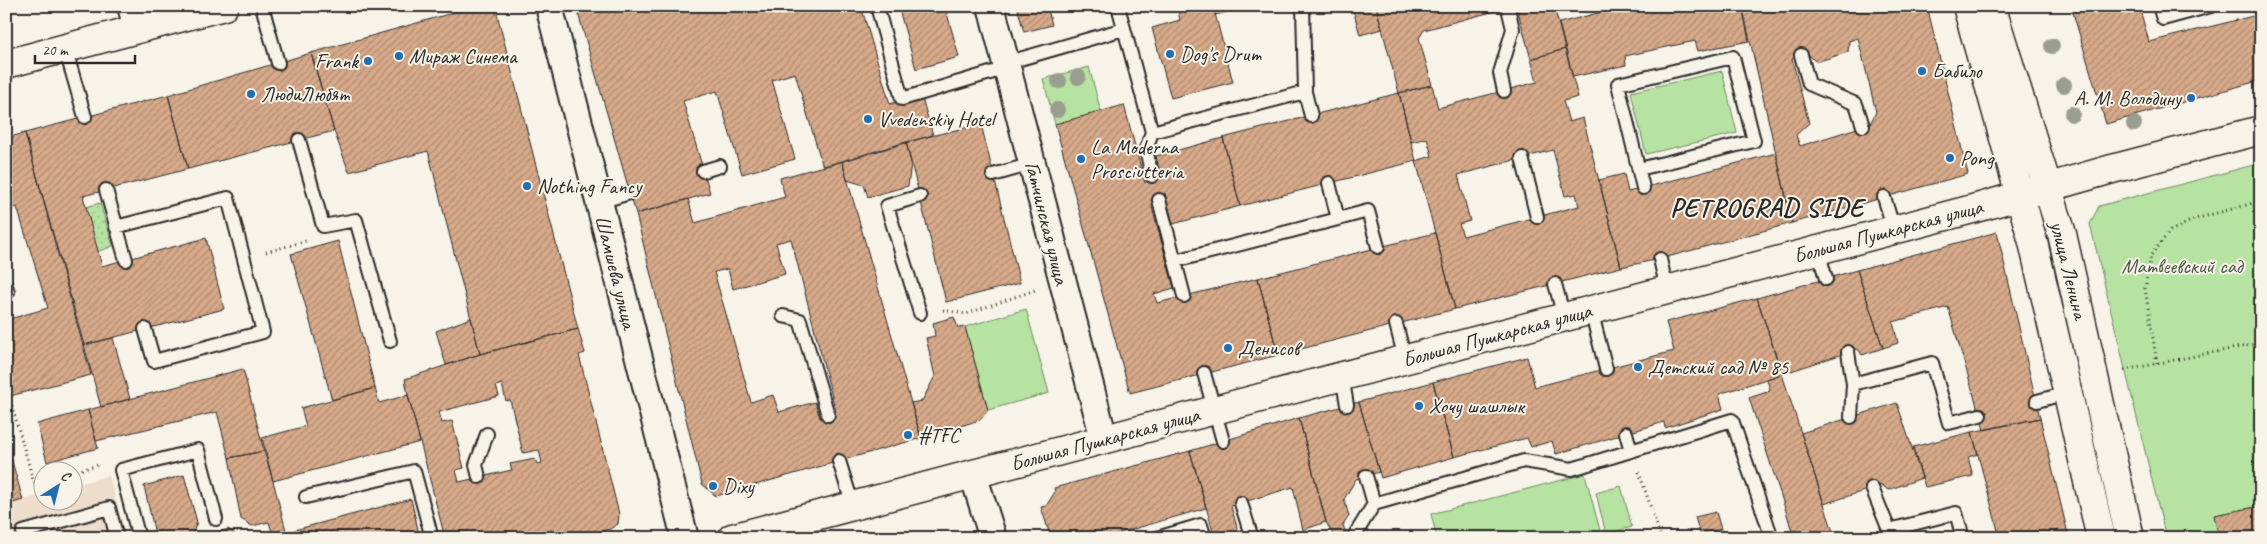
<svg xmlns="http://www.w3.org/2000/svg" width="2267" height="544" viewBox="0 0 2267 544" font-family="Caveat,sans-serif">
  <defs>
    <pattern id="garden-dots" width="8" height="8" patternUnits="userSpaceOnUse" patternTransform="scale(1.25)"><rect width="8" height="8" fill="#b6e3a1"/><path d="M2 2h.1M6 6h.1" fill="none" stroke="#9dc38b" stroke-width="1.8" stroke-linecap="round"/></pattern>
    <pattern id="building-hatch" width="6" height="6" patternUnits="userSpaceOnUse" patternTransform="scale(1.25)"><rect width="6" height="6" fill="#d8aa8a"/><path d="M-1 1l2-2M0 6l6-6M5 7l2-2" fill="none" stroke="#af8b71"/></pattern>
  </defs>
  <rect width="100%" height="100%" fill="#f7f3e8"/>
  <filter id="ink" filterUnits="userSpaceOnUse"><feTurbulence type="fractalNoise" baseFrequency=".02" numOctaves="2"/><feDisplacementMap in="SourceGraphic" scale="10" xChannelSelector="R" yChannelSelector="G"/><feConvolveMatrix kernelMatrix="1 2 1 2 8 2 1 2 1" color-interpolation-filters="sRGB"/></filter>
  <g filter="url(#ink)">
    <path fill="#edc" d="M 109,475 L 126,538 L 6,538 L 6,505 L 42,495 L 42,502 L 72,502 L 73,486 Z"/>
    <path fill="#b6e3a1" stroke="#708766" d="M 1089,67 L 1101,112 L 1055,124 L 1043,79 Z
      M 1722,71 L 1737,133 L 1646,154 L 1631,92 Z
      M 2261,163 L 2261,506 L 2215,515 L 2219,538 L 2166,538 L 2090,224 L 2099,206 Z
      M 1026,309 L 1049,393 L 988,410 L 965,327 Z
      M 1585,474 L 1602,538 L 1437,538 L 1431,514 Z
      M 1621,486 L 1632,527 L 1606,534 L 1596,493 Z"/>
    <path fill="url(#garden-dots)" stroke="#708766" d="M 100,203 L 113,246 L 97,252 L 86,207 Z"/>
    <path fill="url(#building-hatch)" stroke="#2b2b2b" fill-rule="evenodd" d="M 477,6 L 495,6 L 578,329 L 480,354 L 428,151 L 349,172 L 334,131 L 311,53 Z
      M 576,6 L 861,6 L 890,104 L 921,95 L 933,135 L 823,167 L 795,73 L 772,80 L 795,159 L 742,174 L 717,91 L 683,101 L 710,193 L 636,214 Z
      M 898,6 L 945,6 L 959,57 L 916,69 Z
      M 1017,6 L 1047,6 L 1052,25 L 1024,32 Z
      M 1177,6 L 1213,6 L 1233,82 L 1171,98 L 1152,28 L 1180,20 Z
      M 1213,6 L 1242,6 L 1243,8 L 1215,15 Z
      M 1352,6 L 1376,6 L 1382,29 L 1360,35 Z
      M 1376,6 L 1554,6 L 1565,49 L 1531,59 L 1517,8 L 1514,6 L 1424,30 L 1419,38 L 1432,85 L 1399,93 Z
      M 1625,6 L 1742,6 L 1749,41 L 1698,51 L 1695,41 L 1625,56 L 1626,65 L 1573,77 L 1559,23 Z
      M 1742,6 L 1927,6 L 1968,174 L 1792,223 ZM 1858,38 L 1876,112 L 1870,124 L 1800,146 L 1796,135 L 1809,123 L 1792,59 L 1807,53 L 1816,62 L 1848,52 L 1849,41 Z
      M 2071,6 L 2139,6 L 2149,42 L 2261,14 L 2261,80 L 2106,124 Z
      M 1565,49 L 1578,97 L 1563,101 L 1569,122 L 1583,118 L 1621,267 L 1455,309 L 1416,161 L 1432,156 L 1427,138 L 1411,142 L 1399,93 L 1432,85 L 1438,108 L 1537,82 L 1531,59 ZM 1553,150 L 1565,196 L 1576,194 L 1579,206 L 1463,236 L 1459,224 L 1470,221 L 1458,175 Z
      M 311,53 L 334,131 L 188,169 L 168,95 Z
      M 1399,93 L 1416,161 L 1240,206 L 1223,138 Z
      M 168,95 L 188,169 L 83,196 L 102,266 L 206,238 L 224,309 L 84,345 L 25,133 Z
      M 1124,105 L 1145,183 L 1159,169 L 1156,156 L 1223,138 L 1240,206 L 1173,224 L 1165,193 L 1152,207 L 1174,288 L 1154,294 L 1157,303 L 1258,278 L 1278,355 L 1130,393 L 1055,124 Z
      M 981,124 L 1020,283 L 946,302 L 906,142 Z
      M 25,133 L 91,375 L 6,397 L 6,320 L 48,308 L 17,207 L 6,210 L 6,138 Z
      M 906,142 L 911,163 L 908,186 L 868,197 L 864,185 L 847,180 L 842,161 Z
      M 1776,153 L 1792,223 L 1660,259 L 1621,267 L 1599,180 L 1624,174 L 1628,192 Z
      M 842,161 L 921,438 L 716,496 L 702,484 L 636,214 L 688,199 L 695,223 L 785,197 L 780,178 ZM 791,239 L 836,412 L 820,418 L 815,402 L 779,412 L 773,395 L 751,402 L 714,272 L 728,269 L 733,289 L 785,274 L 776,243 Z
      M 1997,232 L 2040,418 L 1984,430 L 1948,307 L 1893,322 L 1898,343 L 1883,348 L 1857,270 Z
      M 1435,233 L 1455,309 L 1278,355 L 1258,278 Z
      M 338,241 L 375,388 L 332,400 L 291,254 Z
      M 1857,270 L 1883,348 L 1862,355 L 1858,349 L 1782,374 L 1757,298 Z
      M 1757,298 L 1782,374 L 1719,394 L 1723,409 L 1665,428 L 1664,422 L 1556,454 L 1552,441 L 1531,447 L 1527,438 L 1454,457 L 1433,382 L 1527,357 L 1535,387 L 1674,351 L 1666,322 Z
      M 954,317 L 958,328 L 965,327 L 988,410 L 980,420 L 921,438 L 911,403 L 922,401 L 935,376 L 926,338 L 935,336 L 933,323 Z
      M 471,318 L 480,354 L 446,365 L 436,331 Z
      M 578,329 L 585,353 L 579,355 L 619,514 L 618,524 L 610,529 L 574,538 L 445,538 L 408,395 L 405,379 L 480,354 ZM 502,384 L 506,401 L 510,400 L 523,453 L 539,450 L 542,463 L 537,464 L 535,459 L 510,464 L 512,470 L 459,482 L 456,470 L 464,468 L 452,421 L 442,423 L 439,412 L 499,396 L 496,386 Z
      M 113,338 L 130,399 L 101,407 L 84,345 Z
      M 243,369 L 264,451 L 229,458 L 217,412 L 96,441 L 88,410 Z
      M 1782,374 L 1824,504 L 1835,538 L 1794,538 L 1786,511 L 1749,398 L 1770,391 L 1767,379 Z
      M 1433,382 L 1454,457 L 1381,478 L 1359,402 Z
      M 375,388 L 379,403 L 408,395 L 420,442 L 273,481 L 262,438 L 306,426 L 301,408 Z
      M 1359,402 L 1379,472 L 1356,479 L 1344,499 L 1349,516 L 1343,525 L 1346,534 L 1335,538 L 1326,522 L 1299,418 Z
      M 1897,403 L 1922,478 L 1888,490 L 1882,485 L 1824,504 L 1801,433 Z
      M 88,410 L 98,448 L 47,462 L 37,424 Z
      M 1299,418 L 1326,522 L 1303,530 L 1293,487 L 1231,506 L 1240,538 L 1215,538 L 1190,451 Z
      M 2040,418 L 2069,538 L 2000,538 L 1972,432 Z
      M 1972,432 L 1978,454 L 1968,457 L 1973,476 L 1925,487 L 1913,447 Z
      M 6,440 L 23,500 L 6,505 Z
      M 264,451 L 273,481 L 288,538 L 251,538 L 272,532 L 269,522 L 252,526 L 241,519 L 229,458 Z
      M 1190,451 L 1206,508 L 1120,533 L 1121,538 L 1051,538 L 1041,507 L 1046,506 L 1055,492 L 1054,488 Z
      M 184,475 L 197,522 L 191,538 L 156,538 L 144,486 Z
      M 411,499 L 420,538 L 288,538 L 287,532 Z
      M 2261,506 L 2261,538 L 2219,538 L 2214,515 Z
      M 1716,512 L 1721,529 L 1700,534 L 1695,517 Z
      M 228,529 L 240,538 L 217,538 L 218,533 Z"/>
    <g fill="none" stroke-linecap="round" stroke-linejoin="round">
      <defs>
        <path id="lane" d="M 262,6 L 278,63
          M 877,6 L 902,99 L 1007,68
          M 1118,6 L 1152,132 L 1146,149 L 1152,176
          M 1303,6 L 1305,92
          M 2159,6 L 2163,19 L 2211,6
          M 2260,6 L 2261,11
          M 65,48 L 85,117
          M 1801,55 L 1809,84 L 1856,104 L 1863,126
          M 1006,63 L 1124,29
          M 1504,91 L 1500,73 L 1513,29 L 1508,8
          M 1152,132 L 1305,92 L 1311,116
          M 299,140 L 323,226 L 356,220 L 390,341
          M 1522,158 L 1537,217
          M 1639,169 L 1754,141 L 1733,57 L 1618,84 L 1643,188
          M 703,171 L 720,166
          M 993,175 L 1032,164
          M 1329,183 L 1338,219 L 1368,211 L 1378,247
          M 106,190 L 126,260
          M 920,196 L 887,206 L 920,313
          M 1884,197 L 1894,230
          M 1159,200 L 1184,296
          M 599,202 L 630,193
          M 116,227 L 228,198 L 263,332 L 154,361 L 145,329
          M 1818,250 L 1826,279
          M 1660,259 L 1667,290
          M 1175,261 L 1338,219
          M 1555,284 L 1564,317
          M 6,286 L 8,292 L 6,292
          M 1591,310 L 1606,369
          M 783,316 L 800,320 L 828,415
          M 1396,324 L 1405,359
          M 1848,352 L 1853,384 L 1851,417
          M 1204,373 L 1223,441
          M 1342,376 L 1347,405
          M 1853,384 L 1932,363 L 1949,423 L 1980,415
          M 2037,401 L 2071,392
          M 1626,433 L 1631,451
          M 839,461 L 853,506
          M 1366,476 L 1374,504
          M 479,477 L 476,465 L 487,434
          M 1872,488 L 1889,530 L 1956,513 L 1963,538
          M 306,497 L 414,471 L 432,538
          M 1241,503 L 1252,538
          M 23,532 L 109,508 L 117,538
          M 139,538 L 121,470 L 198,450 L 216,519
          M 1157,538 L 1201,525 L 1205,538
          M 1353,538 L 1374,504 L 1524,461 L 1572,469 L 1732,420 L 1772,538"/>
        <path id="street" d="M 131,6 L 137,29
          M 549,6 L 685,538
          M 991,6 L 1104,439
          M 973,474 L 993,538"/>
        <path id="secondary" d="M 1967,6 L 2033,242 L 2101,538
          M 1991,6 L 2062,234 L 2130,538"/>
        <path id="primary" d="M 6,64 L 224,6
          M 732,538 L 1980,207 L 2112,169 L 2261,130"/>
      </defs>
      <use href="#lane" stroke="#2b2b2b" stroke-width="16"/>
      <use href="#street" stroke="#2b2b2b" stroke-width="30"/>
      <use href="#secondary" stroke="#2b2b2b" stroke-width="31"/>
      <use href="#primary" stroke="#2b2b2b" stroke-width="31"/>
      <path stroke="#2b2b2b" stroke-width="3" stroke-dasharray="1 4" stroke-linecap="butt" d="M 266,252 L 306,241
        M 943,310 L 966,314 L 1035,290
        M 2157,363 L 2145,288 L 2151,255 L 2170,231 L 2195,219 L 2261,201
        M 2124,370 L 2261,343
        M 9,396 L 34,483 L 42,481
        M 72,472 L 99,465
        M 1639,472 L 1661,538"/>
      <use href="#lane" stroke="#f7f3e8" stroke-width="12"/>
      <use href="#street" stroke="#f7f3e8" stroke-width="26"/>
      <use href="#secondary" stroke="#f7f3e8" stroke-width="28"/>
      <use href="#primary" stroke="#f7f3e8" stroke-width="28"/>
    </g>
    <g fill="#9a9e90">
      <circle cx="2052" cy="46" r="8"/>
      <circle cx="1078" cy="77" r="8"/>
      <circle cx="1059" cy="81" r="8"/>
      <circle cx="2064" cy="85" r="8"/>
      <circle cx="1057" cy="110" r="8"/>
      <circle cx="2072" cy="114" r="8"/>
      <circle cx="2134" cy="124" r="8"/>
    </g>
  </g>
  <g fill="#1f6fb2" stroke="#f7f3e8" stroke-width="2">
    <circle cx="1170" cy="54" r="5"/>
    <circle cx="399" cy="56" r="5"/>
    <circle cx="368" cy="61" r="5"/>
    <circle cx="1922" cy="71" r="5"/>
    <circle cx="251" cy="94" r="5"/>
    <circle cx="2191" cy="98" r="5"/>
    <circle cx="868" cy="119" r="5"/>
    <circle cx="1950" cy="158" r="5"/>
    <circle cx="1081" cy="159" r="5"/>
    <circle cx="527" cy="186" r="5"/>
    <circle cx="1228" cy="348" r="5"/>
    <circle cx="1638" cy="367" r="5"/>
    <circle cx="1419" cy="406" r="5"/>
    <circle cx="908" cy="435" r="5"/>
    <circle cx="713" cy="486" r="5"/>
  </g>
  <g text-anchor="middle" stroke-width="4" stroke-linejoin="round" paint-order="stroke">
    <g font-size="21" fill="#2b2b2b" stroke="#f7f3e8" text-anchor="start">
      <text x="1180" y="61">Dog's Drum</text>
      <text x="409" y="63">Мираж Синема</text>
      <text x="358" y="68" text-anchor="end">Frank</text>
      <text x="1932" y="78">Бабило</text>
      <text x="261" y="101">ЛюдиЛюбят</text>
      <text x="2181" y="105" text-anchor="end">А. М. Володину</text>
      <text x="878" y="126">Vvedenskiy Hotel</text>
      <text x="1091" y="154">La Moderna<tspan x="1091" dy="24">Prosciutteria</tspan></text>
      <text x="1960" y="165">Pong</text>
      <text x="537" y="193">Nothing Fancy</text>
      <text x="1238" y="355">Денисов</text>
      <text x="1648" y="374">Детский сад № 85</text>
      <text x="1429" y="413">Хочу шашлык</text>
      <text x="918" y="442">#TFC</text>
      <text x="723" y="493">Dixy</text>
    </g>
    <g font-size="21" fill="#2b2b2b" stroke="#f7f3e8">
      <text transform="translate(1047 223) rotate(76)" y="7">Гатчинская улица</text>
      <text transform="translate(1888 231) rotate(-15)" y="7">Большая Пушкарская улица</text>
      <text transform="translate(2069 270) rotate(76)" y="7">улица Ленина</text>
      <text transform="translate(616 272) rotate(76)" y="7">Шамшева улица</text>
      <text transform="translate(1497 335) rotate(-15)" y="7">Большая Пушкарская улица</text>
      <text transform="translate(1105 439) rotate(-15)" y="7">Большая Пушкарская улица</text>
    </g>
    <g font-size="21" fill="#4e5948" stroke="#f7f3e8">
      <text x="2182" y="273">Матвеевский сад</text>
    </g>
    <g font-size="26" font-weight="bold" letter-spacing="1" fill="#2b2b2b" stroke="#f7f3e8">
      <text x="1767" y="216">PETROGRAD SIDE</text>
    </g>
  </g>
  <rect width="2267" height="544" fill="none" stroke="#f7f3e8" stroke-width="25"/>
  <rect x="12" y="12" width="2242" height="519" fill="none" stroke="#2b2b2b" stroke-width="2" filter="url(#ink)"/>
  <g transform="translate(58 486) rotate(36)"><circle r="24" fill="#f7f3e8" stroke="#a5a39c"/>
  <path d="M0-4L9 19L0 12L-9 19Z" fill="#1f6fb2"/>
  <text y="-8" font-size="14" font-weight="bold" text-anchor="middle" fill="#2b2b2b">С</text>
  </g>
  <path d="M35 55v8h100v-8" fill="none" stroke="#2b2b2b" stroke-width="2.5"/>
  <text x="42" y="55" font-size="15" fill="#2b2b2b" stroke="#f7f3e8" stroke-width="4" paint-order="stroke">20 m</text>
</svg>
